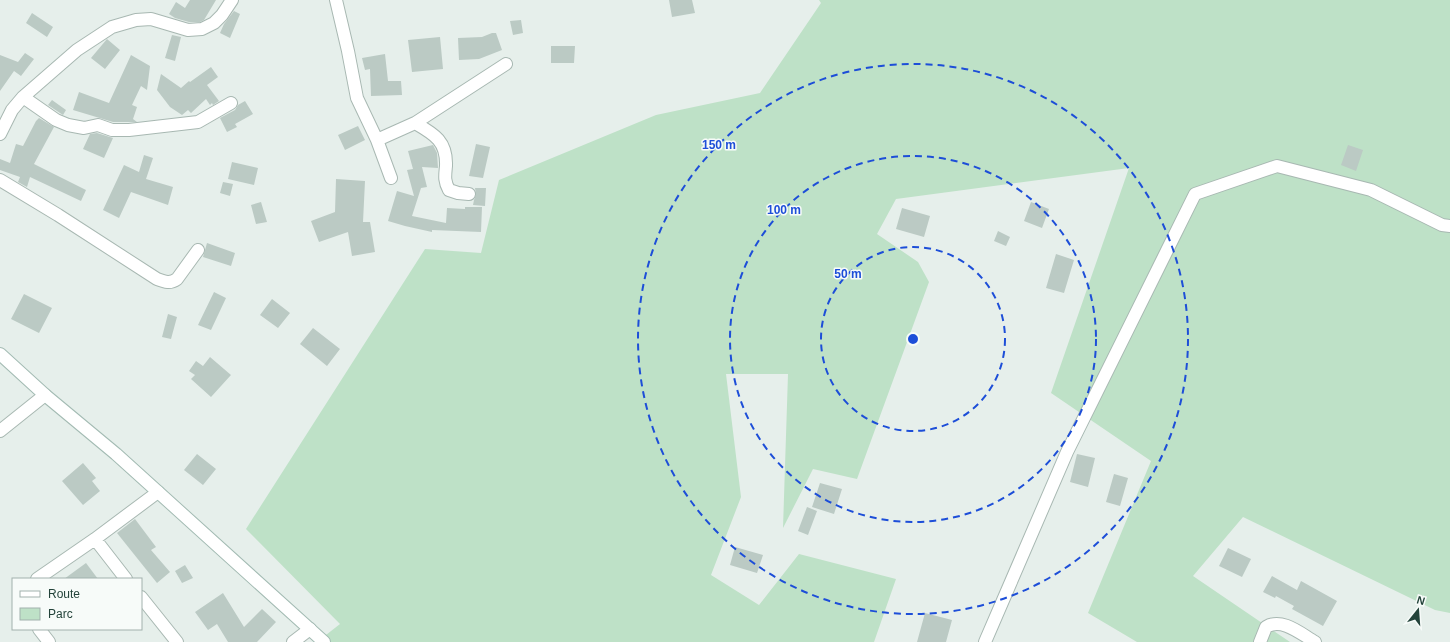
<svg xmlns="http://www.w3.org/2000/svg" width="1450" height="642" viewBox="0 0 1450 642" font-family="Helvetica,sans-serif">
  <rect width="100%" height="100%" fill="#e6efeb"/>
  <path fill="#bee1c7" d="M 819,0 L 1450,0 L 1450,613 L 1435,610 L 1243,517 L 1193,576 L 1290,642 L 1137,642 L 1088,613 L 1151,461 L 1051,393 L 1129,168 L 896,199 L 877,234 L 918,262 L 929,282 L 857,479 L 813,469 L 783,528 L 788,374 L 726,374 L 741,497 L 711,575 L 759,605 L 799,554 L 896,579 L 874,642 L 317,642 L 340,624 L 246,529 L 425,249 L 481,253 L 499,180 L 656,115 L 760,93 L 821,3 Z"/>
  <path fill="#bbcac4" d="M 190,0 L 216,0 L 204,20 L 200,22 L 189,22 L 175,18 L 169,14 L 176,2 L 185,8 Z
    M 669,0 L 692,0 L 695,13 L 672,17 Z
    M 234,11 L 240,14 L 230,38 L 220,33 L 224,24 Z
    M 32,13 L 53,27 L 47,37 L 26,23 Z
    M 521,20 L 523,33 L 513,35 L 510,21 Z
    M 492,33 L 496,33 L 502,50 L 479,59 L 459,60 L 458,38 L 482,37 Z
    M 172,35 L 181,37 L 175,61 L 165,58 Z
    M 440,37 L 443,69 L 412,72 L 408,40 Z
    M 107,39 L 120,50 L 105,69 L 91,58 Z
    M 551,46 L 575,46 L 574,63 L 551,63 Z
    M 25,53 L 34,59 L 21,76 L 14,71 L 0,91 L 0,55 L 18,62 Z
    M 385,54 L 388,81 L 401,81 L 402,95 L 371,96 L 370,69 L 365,70 L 362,58 Z
    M 131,55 L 150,66 L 147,90 L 141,86 L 132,105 L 137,107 L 133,119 L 137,122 L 113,122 L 73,110 L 79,92 L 109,103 Z
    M 211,67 L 218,77 L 207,85 L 219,101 L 213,105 L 212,103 L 210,105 L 206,99 L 191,113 L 188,110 L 182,115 L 170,107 L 157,90 L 161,74 L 181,88 L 189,81 L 190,82 Z
    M 52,100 L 66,110 L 63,115 L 48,105 Z
    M 245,101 L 253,114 L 235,124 L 237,127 L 227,132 L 220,118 L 235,110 L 238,105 Z
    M 39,118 L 54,127 L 34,164 L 86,190 L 81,201 L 30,177 L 27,187 L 18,182 L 20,177 L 0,170 L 0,159 L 10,163 L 16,144 L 23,146 L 36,121 Z
    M 358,126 L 365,140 L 345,150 L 338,135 Z
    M 97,133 L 113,138 L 104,158 L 83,149 L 90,134 Z
    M 476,144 L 490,147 L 483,178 L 469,176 Z
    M 433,145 L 437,153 L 438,168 L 422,167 L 427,187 L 421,188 L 412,216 L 446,223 L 447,208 L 465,209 L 465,207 L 482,207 L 481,232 L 432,230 L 432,232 L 405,226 L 388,221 L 397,191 L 414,196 L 407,170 L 413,169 L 408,151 Z
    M 1348,145 L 1363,150 L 1356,171 L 1341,165 Z
    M 144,155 L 153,158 L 146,179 L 173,187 L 168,205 L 131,192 L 119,218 L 103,210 L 124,165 L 139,172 Z
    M 232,162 L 258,168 L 254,185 L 228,179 Z
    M 336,179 L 365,181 L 363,222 L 370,222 L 375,252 L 352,256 L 348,232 L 319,242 L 311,221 L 335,212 Z
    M 223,182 L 233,184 L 230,196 L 220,193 Z
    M 475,188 L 486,188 L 485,206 L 473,205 L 474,200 L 476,194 Z
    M 261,202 L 267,222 L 256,224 L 251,205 Z
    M 1031,202 L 1049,209 L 1042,228 L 1024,221 Z
    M 902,208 L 930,216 L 924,237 L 896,229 Z
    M 998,231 L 1010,237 L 1006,246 L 994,241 Z
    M 207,243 L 235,253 L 231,266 L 203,257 Z
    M 1056,254 L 1074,260 L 1064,293 L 1046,288 Z
    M 214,292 L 226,298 L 211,330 L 198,325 Z
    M 24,294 L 52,308 L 39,333 L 11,319 Z
    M 272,299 L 290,313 L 278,328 L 260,315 Z
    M 168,314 L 177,317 L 171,339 L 162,337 Z
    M 313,328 L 340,349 L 327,366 L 300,344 Z
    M 210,357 L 231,375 L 211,397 L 191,379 L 195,375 L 189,371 L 196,361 L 203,366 Z
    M 197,454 L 216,469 L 203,485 L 184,470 Z
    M 1077,454 L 1095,458 L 1088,487 L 1070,482 Z
    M 83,463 L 96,478 L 92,481 L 100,491 L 83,505 L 62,481 Z
    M 1114,474 L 1128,478 L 1120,506 L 1106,502 Z
    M 820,483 L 842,489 L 834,514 L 812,507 Z
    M 807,507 L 817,511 L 808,535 L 798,531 Z
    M 135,519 L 156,547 L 151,550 L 170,572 L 157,583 L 117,533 Z
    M 735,547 L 763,555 L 757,573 L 730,565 Z
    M 1228,548 L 1251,559 L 1242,577 L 1219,566 Z
    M 86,563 L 98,579 L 64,579 Z
    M 185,565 L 193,578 L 182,583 L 175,571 Z
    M 1272,576 L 1297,590 L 1301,581 L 1337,601 L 1323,626 L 1292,609 L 1294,606 L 1276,596 L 1275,598 L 1263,592 Z
    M 223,593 L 244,627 L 262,609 L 276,622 L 257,642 L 228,642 L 217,624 L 208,630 L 195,612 Z
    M 925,613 L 952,620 L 946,642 L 917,642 Z"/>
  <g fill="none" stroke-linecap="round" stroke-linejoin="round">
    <defs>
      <path id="street" d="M 336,0 L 348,51 L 357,98 L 377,140 L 391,178
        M 23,97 L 56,120 L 68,125 L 84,128 L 98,125 L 112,130 L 129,130 L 198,122 L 231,103
        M 415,123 C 434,134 447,141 446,166 C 445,176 444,181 449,190 L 458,193 L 469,194
        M 0,134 L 12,110 L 23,97 L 77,50 L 112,27 L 136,20 L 151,19 L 188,30 L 202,29 L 214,23 L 222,15 L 232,0
        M 377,140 L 415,123 L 506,64
        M 0,180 L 58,215 L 157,279 C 165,282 170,284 177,279 L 198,250
        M 0,431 L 45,395
        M 95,539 L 126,579
        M 37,579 L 95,539 L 158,492
        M 141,597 L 177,642
        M 39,629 L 49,642
        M 293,642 L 310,629
        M 985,642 L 1067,452 L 1195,194 L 1277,166 L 1371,190 L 1442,225 L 1450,226
        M 1260,642 L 1266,627 C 1282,617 1301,634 1315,642"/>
      <path id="secondary" d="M 0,354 L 45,395 L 116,454 L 324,642"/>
    </defs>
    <use href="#street" stroke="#a8b8b2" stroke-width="14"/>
    <use href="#secondary" stroke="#a3bbb3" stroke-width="14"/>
    <use href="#street" stroke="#fff" stroke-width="12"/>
    <use href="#secondary" stroke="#fff" stroke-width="12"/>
  </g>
  <g fill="none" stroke="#1d4ed8" stroke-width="2" stroke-dasharray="7 5">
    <circle cx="913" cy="339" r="92"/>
    <circle cx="913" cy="339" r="183"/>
    <circle cx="913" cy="339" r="275"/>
  </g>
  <circle cx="913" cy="339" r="6" fill="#1d4ed8" stroke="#f7fbf9" stroke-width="2"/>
  <g font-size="12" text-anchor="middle" font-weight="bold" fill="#1d4ed8" stroke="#f7fbf9" stroke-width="3" stroke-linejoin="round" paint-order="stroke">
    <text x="719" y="149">150 m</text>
    <text x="784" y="214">100 m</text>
    <text x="848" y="278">50 m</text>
  </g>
  <rect x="12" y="578" width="130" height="52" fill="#f7fbf9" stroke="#a2b1ad"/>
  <rect x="20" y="591" width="20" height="6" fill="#ffffff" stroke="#a2b1ad"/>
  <text x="48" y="598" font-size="12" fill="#23433a">Route</text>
  <rect x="20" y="608" width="20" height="12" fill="#bee1c7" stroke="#a2b1ad"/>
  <text x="48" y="618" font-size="12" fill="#23433a">Parc</text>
  <g transform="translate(1418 610) rotate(17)" stroke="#f7fbf9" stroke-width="3" paint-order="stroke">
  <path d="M0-3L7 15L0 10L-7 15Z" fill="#23433a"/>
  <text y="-6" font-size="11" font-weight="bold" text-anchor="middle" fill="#23433a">N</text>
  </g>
</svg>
